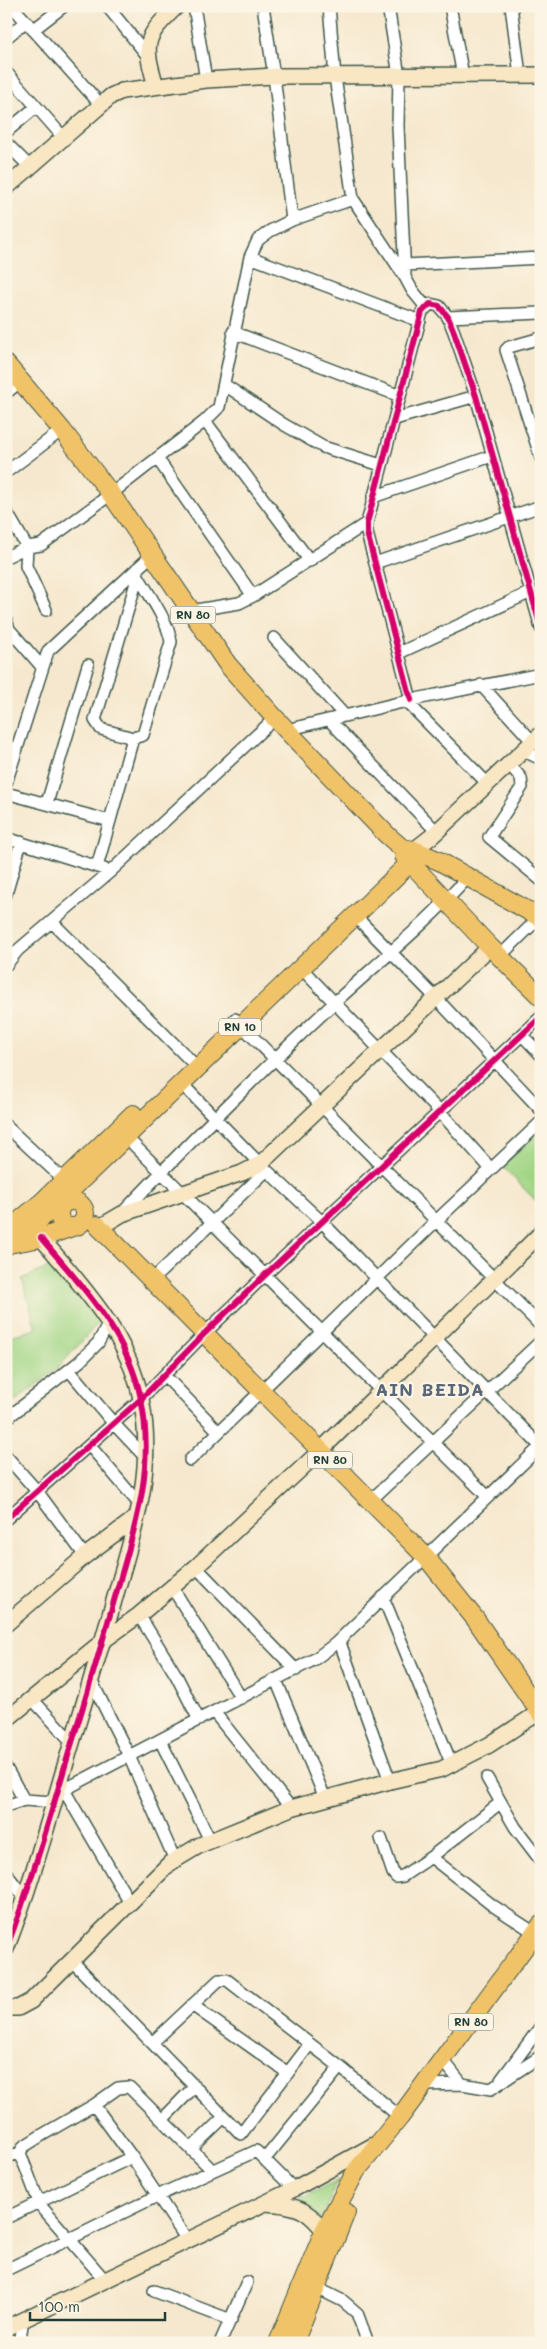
<svg xmlns="http://www.w3.org/2000/svg" width="547" height="2349" viewBox="0 0 547 2349" font-family="Mali,sans-serif">
  <rect width="100%" height="100%" fill="#fcf5e5"/>
  <filter id="ink" filterUnits="userSpaceOnUse"><feTurbulence type="fractalNoise" baseFrequency=".02" numOctaves="2"/><feDisplacementMap in="SourceGraphic" scale="10" xChannelSelector="R" yChannelSelector="G"/><feConvolveMatrix kernelMatrix="1 2 1 2 8 2 1 2 1" color-interpolation-filters="sRGB"/></filter>
  <filter id="wash" filterUnits="userSpaceOnUse"><feTurbulence type="fractalNoise" baseFrequency=".0096" numOctaves="4" result="noise"/><feDisplacementMap in="SourceGraphic" scale="20" xChannelSelector="R" yChannelSelector="G"/><feGaussianBlur stdDeviation="1.12" result="paint"/><feColorMatrix in="noise" values="0 0 0 0 0 0 0 0 0 0 0 0 0 0 0 0 0 1.4 0 .05"/><feComposite in="paint" operator="in"/></filter>
  <g filter="url(#wash)">
    <rect width="100%" height="100%" fill="#f6e8ce"/>
    <path fill="#a1d686" stroke="#608a5d" d="M 541,1129 L 541,1206 L 502,1166 Z
      M 56,1264 L 100,1321 L 58,1368 L 6,1408 L 6,1337 L 36,1329 L 22,1279 Z
      M 338,2180 L 322,2218 L 294,2202 Z"/>
  </g>
  <g filter="url(#ink)">
    <g fill="none" stroke-linecap="round" stroke-linejoin="round">
      <defs>
        <path id="street" d="M 12,6 L 101,105
          M 107,6 L 147,55
          M 194,6 L 206,80
          M 263,6 L 274,76 L 292,220
          M 329,6 L 335,77 L 353,199
          M 388,6 L 399,76 L 398,126 L 405,277 L 412,290 L 425,306
          M 450,6 L 463,76
          M 511,6 L 520,75
          M 33,30 L 64,6
          M 6,38 L 25,22
          M 6,72 L 63,137
          M 6,132 L 36,107
          M 6,143 L 30,167
          M 250,257 L 420,321
          M 405,265 L 541,258
          M 448,317 L 541,313
          M 233,332 L 400,396
          M 541,338 L 509,347 L 506,350 L 541,458
          M 225,385 L 283,424 L 323,447 L 381,465
          M 6,393 L 21,381
          M 395,419 L 476,396
          M 205,421 L 310,561
          M 157,458 L 253,596 L 367,523
          M 9,470 L 62,430
          M 373,497 L 492,456
          M 6,511 L 27,547 L 26,566 L 46,610
          M 6,557 L 27,547 L 41,545 L 111,494 L 205,421 L 219,407 L 250,257 L 258,240 L 270,231 L 292,220 L 353,199 L 405,277
          M 375,563 L 541,506
          M 136,571 L 138,576 C 149,595 168,621 171,642 L 143,735 L 133,738 L 101,729 L 95,720 L 138,576
          M 190,611 L 239,603 L 253,596
          M 6,620 L 9,629 L 42,667
          M 274,638 L 345,716
          M 399,653 L 531,592
          M 481,685 L 533,742
          M 411,700 L 367,533 L 367,523 L 422,312 L 430,304 L 439,306 L 448,317 L 454,332 L 476,396 L 541,628
          M 406,701 L 488,784
          M 329,720 L 437,832
          M 286,730 L 411,700 L 541,674
          M 524,751 L 541,759
          M 509,764 L 521,778 L 522,787 L 489,837 L 541,880
          M 6,783 L 48,651 L 153,554
          M 6,793 L 110,821
          M 47,803 L 88,665
          M 6,838 L 104,869
          M 97,867 L 133,738
          M 6,894 L 21,842
          M 356,917 L 436,998 L 541,1110
          M 52,922 L 190,1060
          M 500,956 L 541,916
          M 6,965 L 18,950 L 111,871 L 275,718
          M 302,969 L 440,1112 L 491,1169
          M 235,1019 L 541,1326
          M 522,1035 L 541,1055
          M 181,1083 L 260,1164 L 321,1221 L 540,1446
          M 6,1126 L 64,1180
          M 126,1137 L 488,1497
          M 123,1212 C 191,1141 261,1071 333,1004 C 379,962 427,923 468,877
          M 153,1279 L 266,1171
          M 69,1370 L 114,1424 L 147,1459
          M 165,1376 L 219,1432
          M 6,1419 L 79,1362 L 98,1343 L 109,1323
          M 90,1446 L 140,1505
          M 6,1456 L 37,1491 L 85,1556
          M 190,1460 L 436,1221 L 541,1122
          M 370,1501 L 541,1341
          M 6,1519 L 141,1399 L 205,1333 L 265,1275 L 541,1017
          M 196,1567 L 296,1670
          M 172,1587 L 241,1698
          M 383,1597 L 452,1765
          M 139,1615 L 176,1675 L 199,1720
          M 339,1640 L 390,1781
          M 91,1680 L 129,1756 L 175,1860
          M 276,1680 L 325,1798
          M 33,1700 L 72,1742
          M 214,1712 L 291,1808
          M 160,1740 L 210,1840
          M 6,1768 L 24,1800 L 6,1806
          M 487,1778 L 515,1827 L 541,1861
          M 64,1790 L 130,1903
          M 56,1794 L 315,1659 L 335,1644 L 541,1446
          M 24,1800 L 54,1802
          M 500,1803 L 431,1857 L 492,1905 L 535,1933
          M 381,1838 L 393,1873 L 396,1877 L 403,1876 L 431,1857
          M 6,1873 L 24,1897
          M 71,1960 L 241,2134 L 310,2044
          M 192,2005 L 288,2073
          M 153,2042 L 219,1980 L 227,1980 L 340,2067 L 400,2117
          M 501,2080 L 541,2026
          M 462,2084 L 491,2089 L 541,2056
          M 424,2085 L 462,2084 L 443,2060
          M 94,2105 L 132,2157 L 187,2240
          M 162,2120 L 195,2086
          M 191,2149 L 224,2117
          M 20,2153 L 23,2147 L 42,2135 L 94,2105 L 118,2088 L 129,2087 L 212,2170
          M 6,2157 L 20,2153 L 40,2205 L 104,2279
          M 264,2160 L 340,2067
          M 6,2218 L 132,2157
          M 6,2270 L 157,2196 L 256,2151 L 294,2189
          M 317,2288 L 343,2301 L 357,2313 L 368,2343
          M 154,2291 L 231,2320
          M 19,2343 L 23,2320
          M 220,2343 L 247,2282"/>
        <path id="secondary" d="M 156,86 C 143,42 144,38 177,6
          M 6,188 L 101,105 L 111,96 L 122,91 L 206,80 L 274,76 L 541,75
          M 414,850 L 432,836 L 541,734
          M 100,1227 L 122,1214 L 242,1173 L 260,1164 L 490,947
          M 6,1624 L 85,1556 L 137,1517
          M 6,1720 L 103,1641 L 139,1615 L 196,1567 L 320,1451 L 541,1233
          M 6,1949 C 34,1877 54,1801 77,1726 C 91,1681 104,1636 117,1590 C 136,1525 155,1467 141,1399 C 128,1334 82,1286 41,1238
          M 6,2008 L 18,2008 L 31,2001 L 170,1863 L 200,1845 L 291,1808 L 390,1781 L 442,1769 L 489,1745 L 541,1711
          M 265,2203 C 302,2205 309,2211 331,2239
          M 6,2328 L 294,2189 L 374,2145"/>
        <path id="primary" d="M 6,364 L 62,430 L 111,494 L 228,665 L 275,718 L 387,835 L 402,848 L 414,850 L 439,861 L 541,918
          M 404,856 L 490,947 L 541,997
          M59 1214a13 13 0 1 1 26 0a13 13 0 1 1-26 0Z
          M 97,1225 L 426,1557 L 476,1620 L 541,1714
          M 6,1232 L 42,1202 L 133,1114
          M 14,1243 L 41,1238 L 72,1227
          M 6,1246 L 28,1231 L 71,1190 L 420,853
          M 278,2343 L 324,2231 L 356,2171 L 400,2117 L 541,1925
          M 294,2343 L 346,2212"/>
      </defs>
      <use href="#street" stroke="#3f574b" stroke-width="14"/>
      <use href="#secondary" stroke="#3f574b" stroke-width="18"/>
      <use href="#primary" stroke="#3f574b" stroke-width="20"/>
      <use href="#street" stroke="#fff" stroke-width="11"/>
      <use href="#secondary" stroke="#f9e7c3" stroke-width="15"/>
      <use href="#primary" stroke="#f1c369" stroke-width="18"/>
      <defs>
        <path id="cycleway" d="M 411,700 L 367,533 L 367,523 L 422,312 L 430,304 L 439,306 L 448,317 L 454,332 L 476,396 L 541,628
          M 6,1519 L 141,1399 L 205,1333 L 265,1275 L 541,1017
          M 6,1949 C 34,1877 54,1801 77,1726 C 91,1681 104,1636 117,1590 C 136,1525 155,1467 141,1399 C 128,1334 82,1286 41,1238"/>
      </defs>
      <use href="#cycleway" stroke="#fcf5e5" stroke-width="9"/>
      <use href="#cycleway" stroke="#d6006c" stroke-width="6"/>
    </g>
  </g>
  <g text-anchor="middle" stroke-width="4.5" stroke-linejoin="round" paint-order="stroke">
    <g fill="#fcf5e5" stroke="#617469" stroke-width="1">
      <rect x="170.5" y="606.5" width="45" height="17" rx="4"/>
      <rect x="219" y="1018.5" width="42" height="17" rx="4"/>
      <rect x="307.5" y="1451.5" width="45" height="17" rx="4"/>
      <rect x="448.5" y="2013.5" width="45" height="17" rx="4"/>
    </g>
    <g font-size="11" font-weight="bold" fill="#1f3d34">
      <text x="193" y="619">RN 80</text>
      <text x="240" y="1031">RN 10</text>
      <text x="330" y="1464">RN 80</text>
      <text x="471" y="2026">RN 80</text>
    </g>
    <g font-size="18" font-weight="bold" letter-spacing="1" fill="#5a6779" stroke="#fcf5e5">
      <text x="430" y="1396">AIN BEIDA</text>
    </g>
  </g>
  <rect width="547" height="2349" fill="none" stroke="#fcf5e5" stroke-width="25"/>
  <path d="M30 2312v8h135v-8" fill="none" stroke="#1f3d34" stroke-width="2.5"/>
  <text x="38" y="2312" font-size="15" fill="#1f3d34" stroke="#fcf5e5" stroke-width="4" paint-order="stroke">100 m</text>
</svg>
